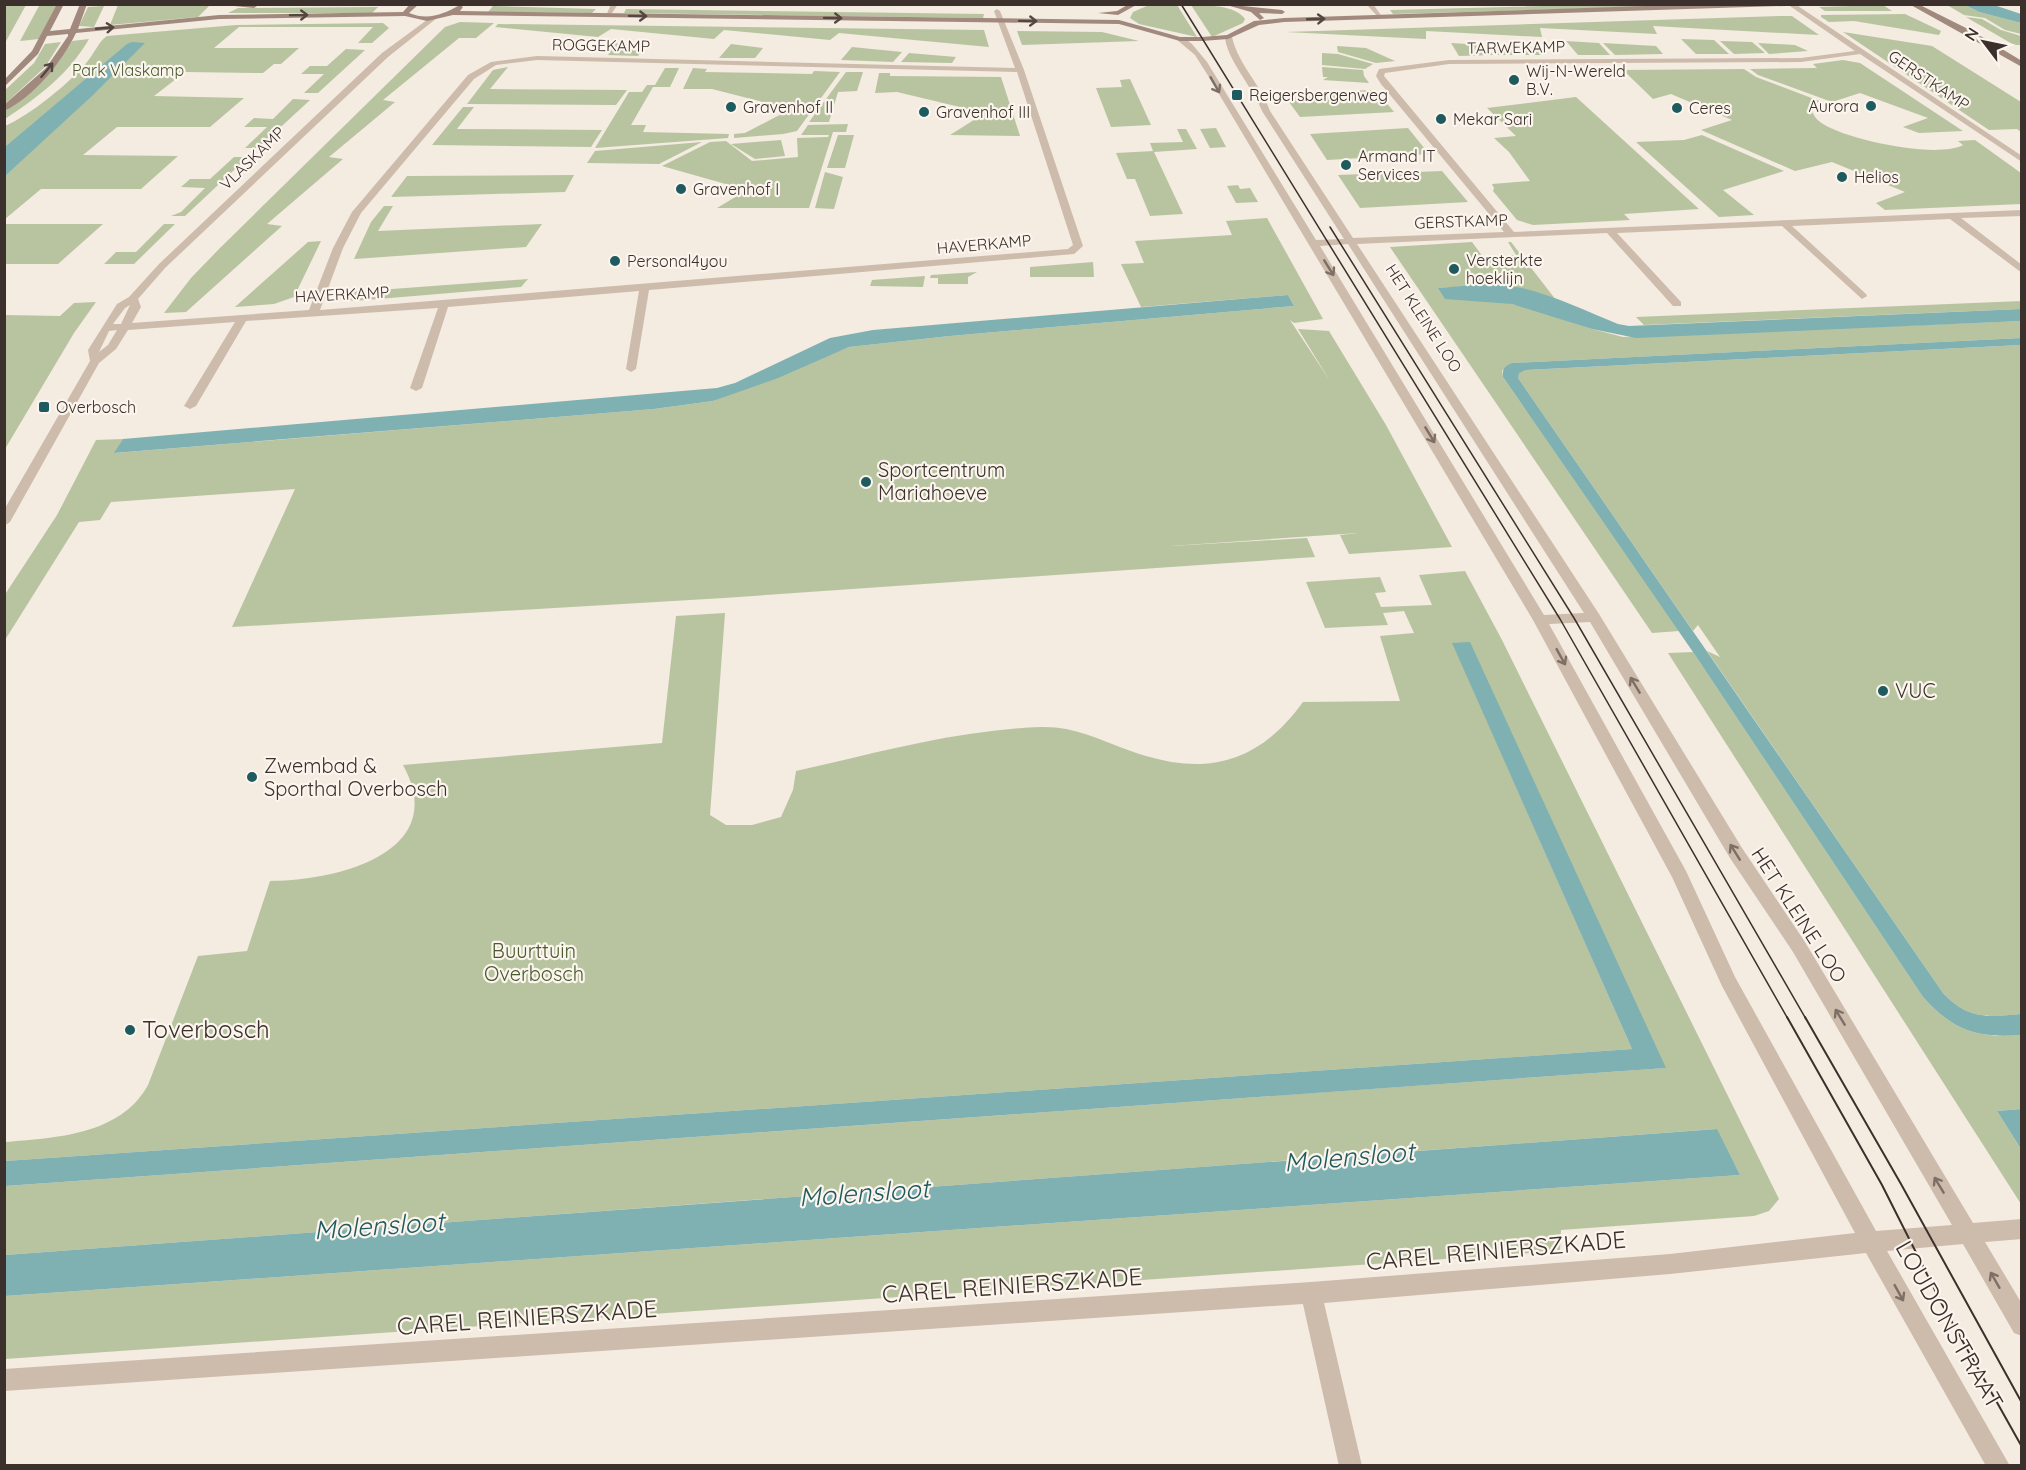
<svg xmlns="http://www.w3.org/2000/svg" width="2026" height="1470" viewBox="0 0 2026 1470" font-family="Quicksand,sans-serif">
  <rect width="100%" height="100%" fill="#f4ebe1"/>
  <path fill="#b8c4a0" d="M 6,4 L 26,5 L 5,43 L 4,7 Z
    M 198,4 L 209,6 L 198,17 L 110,25 L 118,5 Z
    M 57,5 L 39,39 L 20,41 L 39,6 Z
    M 1149,5 L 1177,5 L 1197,37 L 1139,24 L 1130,18 L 1133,12 Z
    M 1191,5 C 1206,5 1236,5 1245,19 L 1243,23 L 1212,37 Z
    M 1579,5 L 1703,5 L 1393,14 L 1390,10 Z
    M 1883,5 L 1892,11 L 1825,11 L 1819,7 Z
    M 1947,5 L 1965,5 L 1979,12 L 2021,23 L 2021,34 L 2005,30 L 1985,18 L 1964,15 Z
    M 104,6 L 94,27 L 79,26 L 88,7 Z
    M 493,6 L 596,9 L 592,13 L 488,12 Z
    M 378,7 L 372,13 L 228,13 L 238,8 Z
    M 626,9 L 984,14 L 983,18 L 624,13 Z
    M 1905,14 L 1941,31 L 1939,35 L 1854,21 L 1829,22 L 1821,17 L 1821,15 Z
    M 1780,16 L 1792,16 L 1819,35 L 1653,26 L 1657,34 L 1540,28 L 1542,37 L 1426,31 L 1426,39 L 1286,32 Z
    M 1966,17 L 1982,19 L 2001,30 L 2021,36 L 2021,45 L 2014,45 Z
    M 460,22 L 494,23 L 476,38 L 459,38 L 383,100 L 395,102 L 329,157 L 343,159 L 267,224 L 282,226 L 186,312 L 164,313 L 191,278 L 219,249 L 445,27 Z
    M 383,23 L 389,28 L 372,43 L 358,43 L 373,27 L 239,27 L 214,48 L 299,48 L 281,64 L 274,64 L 263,73 L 185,72 L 154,96 L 244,98 L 210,127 L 117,127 L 83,155 L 178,156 L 141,189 L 41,189 L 5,219 L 5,126 C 29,116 71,82 87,62 C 94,54 99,41 107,36 L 236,25 Z
    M 498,24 L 984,30 L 989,47 L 839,33 L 830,40 L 724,30 L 714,39 L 611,29 L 598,37 L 495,27 Z
    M 1017,31 L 1102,32 L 1139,41 L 1022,45 Z
    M 1843,32 L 1932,46 L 2021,102 L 2021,132 L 2017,129 L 1989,130 Z
    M 89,39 C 69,74 38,97 5,119 L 4,112 L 59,61 L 72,41 Z
    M 1681,39 L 1714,40 L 1729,54 L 1696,54 Z
    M 1566,41 L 1599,43 L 1610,55 L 1578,55 Z
    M 1720,41 L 1752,42 L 1765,53 L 1734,54 Z
    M 61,42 L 45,67 L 5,104 L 4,91 L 34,63 L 45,44 Z
    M 615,43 L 645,46 L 638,56 L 608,55 Z
    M 1451,43 L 1484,45 L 1493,55 L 1459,56 Z
    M 1603,43 L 1656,46 L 1663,54 L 1615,55 Z
    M 1758,43 L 1795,45 L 1808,51 L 1769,54 Z
    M 731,44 L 763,48 L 755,58 L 719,58 Z
    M 1337,46 L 1366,48 L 1395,61 L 1376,63 L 1338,52 Z
    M 1488,46 L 1535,48 L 1541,55 L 1497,55 Z
    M 852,47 L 902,52 L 893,62 L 841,60 Z
    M 346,49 L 365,50 L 318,93 L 304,93 L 324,74 L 301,74 L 310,66 L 327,66 Z
    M 909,53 L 956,57 L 952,63 L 901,62 Z
    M 1322,53 L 1338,54 L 1373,64 L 1365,69 L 1322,65 Z
    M 1843,60 L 1860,63 L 1963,131 L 1919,133 L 1903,127 L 1928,118 L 1860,93 L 1832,102 L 1758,75 L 1750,69 L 1817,68 L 1813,64 Z
    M 508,67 L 490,89 L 627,90 L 616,105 L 467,104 L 493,70 Z
    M 1322,67 L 1363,70 L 1364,76 L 1369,83 L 1323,80 L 1328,77 L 1323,77 Z
    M 665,68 L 679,68 L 670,87 L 653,87 L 631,125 L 646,125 L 643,132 L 729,134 L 728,138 L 595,148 L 629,92 L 642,92 L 647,85 L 655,85 Z
    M 693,68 L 707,69 L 705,72 L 812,74 L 814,71 L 840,72 L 797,131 L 783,134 L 734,138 L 734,134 L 745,133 L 791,109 L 712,89 L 683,89 Z
    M 1744,69 L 1756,77 L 1822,102 L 1810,106 C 1812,113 1816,120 1823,124 C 1848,140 1937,159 1963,145 L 1958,141 L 1975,140 L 2021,173 L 2021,204 L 1885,210 L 1876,203 L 1905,192 L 1832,162 L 1795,171 L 1701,130 L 1732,120 L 1671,94 L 1653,99 L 1623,70 Z
    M 846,72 L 863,72 L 857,91 L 838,92 L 829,122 L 809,122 Z
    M 879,73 L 890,73 L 890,76 L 1001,77 L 1020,136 L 950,135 L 985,113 L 897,92 L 875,93 Z
    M 1130,79 L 1151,125 L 1111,127 L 1096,88 L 1122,87 L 1120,80 Z
    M 1376,90 L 1394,112 L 1300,117 L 1286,98 L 1314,97 L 1314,92 Z
    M 1576,97 L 1699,209 L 1624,214 L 1630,220 L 1533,225 L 1517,220 L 1493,191 L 1494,188 L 1492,184 L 1530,181 L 1509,152 L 1494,138 L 1516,136 L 1487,108 Z
    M 293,99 L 310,100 L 258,148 L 245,148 L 267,127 L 244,127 L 254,118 L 273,119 Z
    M 463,107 L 474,107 L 457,129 L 602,130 L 591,147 L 432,145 Z
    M 848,124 L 846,132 L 833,132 L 809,208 L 717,208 L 747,190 L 662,166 L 710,142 L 726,141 L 752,161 L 798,157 L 797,138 L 828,137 L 829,135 L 801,135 L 808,125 Z
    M 1216,128 L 1226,147 L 1210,148 L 1200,129 Z
    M 1408,128 L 1429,154 L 1327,160 L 1310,134 Z
    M 1177,129 L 1186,129 L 1197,149 L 1154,152 L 1183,214 L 1150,216 L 1135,179 L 1127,179 L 1116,153 L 1153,151 L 1150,143 L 1183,142 Z
    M 838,135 L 854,135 L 845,168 L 827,168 Z
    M 1702,135 L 1784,171 L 1723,190 L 1754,215 L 1719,217 L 1636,142 L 1684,140 Z
    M 781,140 L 785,156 L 755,159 L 731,144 Z
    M 702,142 L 659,164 L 587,163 L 595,151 Z
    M 234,157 L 248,157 L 185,216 L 171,216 L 181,212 L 205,188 L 181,187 L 190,179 L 210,179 Z
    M 1442,171 L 1468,202 L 1360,208 L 1338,175 Z
    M 825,172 L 843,177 L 834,209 L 815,208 Z
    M 574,175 L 565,192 L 391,197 L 407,176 Z
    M 1238,185 L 1240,189 L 1250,188 L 1258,202 L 1236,203 L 1227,186 Z
    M 384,206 L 393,206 L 378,231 L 542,224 L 526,247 L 354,259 L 371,222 Z
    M 1267,218 L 1323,319 L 1294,323 L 1290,320 L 1330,381 L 1298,329 L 1329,331 L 1386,425 L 1452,547 L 1349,554 L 1340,535 L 1358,533 L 1171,546 L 1307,538 L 1315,557 L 724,598 L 232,627 L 295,489 L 111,502 L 100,520 L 79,522 L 5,640 L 4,596 L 57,515 L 96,440 L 123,439 L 115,453 L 654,409 L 713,401 L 849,347 L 950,336 L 1294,306 L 1288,295 L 1141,307 L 1121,264 L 1144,263 L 1135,241 L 1232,235 L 1226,221 Z
    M 4,224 L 103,224 L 58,264 L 5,264 Z
    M 164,224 L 175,224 L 134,264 L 104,264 L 116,252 L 136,252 Z
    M 321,241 L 294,297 L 274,304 L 235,307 L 308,242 Z
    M 1472,242 L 1483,257 L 1516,255 L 1508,242 L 1511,242 L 1556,300 L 1507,284 L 1438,288 L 1526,307 L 1592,329 L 1623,337 L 2021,321 L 2021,338 L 1512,363 L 1502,371 L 1503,377 L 1679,631 L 1652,633 L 1390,247 Z
    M 1093,262 L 1094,277 L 1030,277 L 1030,267 Z
    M 977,272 L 968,277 L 968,284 L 938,284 L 938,278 L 930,278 L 931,275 Z
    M 925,276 L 923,287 L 870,286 L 872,280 Z
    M 528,279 L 521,287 L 354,301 L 337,297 L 338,293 Z
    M 2022,301 L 2021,309 L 1644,325 L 1636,317 Z
    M 96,302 L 74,333 L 5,449 L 5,315 L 60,316 L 74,303 Z
    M 2021,345 L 2021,1014 C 1988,1017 1968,1020 1943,993 L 1707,651 L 1720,657 L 1698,625 L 1693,631 L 1518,378 L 1518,373 L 1526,370 Z
    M 1465,571 L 1502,640 L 1779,1199 L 1769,1211 L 1754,1216 L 1561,1230 L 1560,1251 L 5,1359 L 5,1296 L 1740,1175 L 1716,1129 L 5,1255 L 5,1186 L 1665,1068 L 1453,644 L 1632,1049 L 5,1161 L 5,1142 C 55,1138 121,1135 148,1085 L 198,956 L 247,951 L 270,881 C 334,881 452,854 403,765 L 662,743 L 676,616 L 725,613 L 710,815 L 726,825 L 752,825 L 781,817 L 793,790 L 796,771 C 877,753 957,730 1041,727 C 1073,726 1098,739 1128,750 C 1201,777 1256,767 1303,702 L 1400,701 L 1380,636 L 1414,633 L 1404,611 L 1383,613 L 1388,625 L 1325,628 L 1306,582 L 1380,577 L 1386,592 L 1375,593 L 1381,607 L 1432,605 L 1419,575 Z
    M 1693,652 L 1923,997 C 1954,1031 1976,1038 2021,1035 L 2021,1109 L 1997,1111 L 2021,1149 L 2021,1204 L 1668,653 Z"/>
  <path fill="#7fb0b2" d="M 1965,5 L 1994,5 L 2021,14 L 2021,23 L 1979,12 Z
    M 132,42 L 145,43 L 93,95 L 5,176 L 5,147 L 127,44 Z
    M 1488,284 C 1533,284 1577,308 1618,324 L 1629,326 L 2021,309 L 2021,321 L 1636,338 L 1592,329 L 1512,304 L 1445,299 L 1438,288 Z
    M 1288,295 L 1294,306 L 950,336 L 849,347 L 778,378 L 713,401 L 654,409 L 114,453 L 123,439 L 717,388 L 735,383 L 830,338 L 873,330 Z
    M 2021,338 L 2021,345 L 1526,370 L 1519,373 L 1518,378 L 1943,993 C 1968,1020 1988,1017 2021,1014 L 2021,1035 C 1976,1038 1954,1031 1923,997 L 1693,652 L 1503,377 C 1502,369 1505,366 1512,363 Z
    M 1470,642 L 1666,1068 L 5,1186 L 5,1161 L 1632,1049 L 1452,643 Z
    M 2021,1109 L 2022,1109 L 2021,1149 L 1997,1111 Z
    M 1717,1129 L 1740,1175 L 5,1296 L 5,1255 Z"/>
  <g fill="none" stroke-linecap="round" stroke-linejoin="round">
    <path fill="#cdbbac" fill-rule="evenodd" d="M 611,4 L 618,4 L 610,16 L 606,16 Z
      M 1366,4 L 1373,4 L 1383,18 L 1379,18 Z
      M 1787,4 L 1795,4 L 2022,156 L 2022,162 L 1860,54 L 1801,62 L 1449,64 L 1385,73 L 1384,76 L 1514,232 L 2022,210 L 2022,216 L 1961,218 L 2022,265 L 2022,273 L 1950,219 L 1792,226 L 1866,294 L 1867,296 L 1862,299 L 1782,226 L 1617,233 L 1681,302 L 1681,306 L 1673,306 L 1607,233 L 1357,244 L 1599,614 L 1742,848 L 1805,942 L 1973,1223 L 2022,1219 L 2022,1239 L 1985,1242 L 2022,1304 L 2022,1336 L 2014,1333 L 1963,1244 L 1887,1251 L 2010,1466 L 1986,1466 L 1866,1253 L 1670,1274 L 1324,1303 L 1362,1466 L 1339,1466 L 1303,1304 L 4,1391 L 4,1369 L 1311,1282 L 1670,1254 L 1855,1233 L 1722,986 L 1672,877 L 1533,620 L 1207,74 L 1195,55 L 1176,39 L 1183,37 L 1192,44 L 1207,62 L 1316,240 L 1344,239 L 1262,111 C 1254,89 1224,56 1225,35 L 1232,37 C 1238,64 1261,85 1270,111 L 1353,238 L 1504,232 L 1381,84 L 1376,76 L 1379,69 L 1449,60 L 1801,58 L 1855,51 ZM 1348,244 L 1584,613 L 1544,615 L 1320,246 ZM 1590,622 L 1730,858 L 1793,952 L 1952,1225 L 1876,1231 L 1735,977 L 1686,871 L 1549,624 Z
      M 997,9 L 1000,11 L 1024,70 L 1083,246 L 1074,254 L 649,290 L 636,369 L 631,372 L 626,369 L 639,291 L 448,307 L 422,388 L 416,391 L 410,388 L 438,308 L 246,321 L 196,406 L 190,409 L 184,406 L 235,322 L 128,330 L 116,349 L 99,363 L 10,522 L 4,526 L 4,510 L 90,361 L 88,350 L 117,304 L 129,297 L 159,264 L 382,53 L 431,17 L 437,18 L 388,57 L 165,268 L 138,299 L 141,307 L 132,323 L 309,310 L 333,248 L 352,212 L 468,75 L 491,62 L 537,56 L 1015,68 L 994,11 ZM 537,60 L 1017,72 L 1073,245 L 1068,249 L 320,310 L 343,248 L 361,213 L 474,79 L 496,65 ZM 130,305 L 121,324 L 113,324 L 125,308 ZM 117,330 L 108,345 L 99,352 L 109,331 Z"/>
    <path fill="#a18a7d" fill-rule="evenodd" d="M 57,4 L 64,4 L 50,31 L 70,29 L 80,4 L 87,4 L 78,29 L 219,15 L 403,12 L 410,4 L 419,4 L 409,13 C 429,21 443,14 460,5 L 463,7 L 460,11 L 1119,20 L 1180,37 L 1202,37 L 1227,35 L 1254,21 L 1284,18 L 1705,4 L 1846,4 L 1284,22 L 1259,25 L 1228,39 L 1202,41 L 1180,41 L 1119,24 L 453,15 L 427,21 L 405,16 L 219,19 L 76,33 C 62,62 34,97 4,111 L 4,105 L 46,68 L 68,36 L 68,34 L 47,36 L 38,54 L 4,87 L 4,80 L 32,51 Z
      M 215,4 L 256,4 L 257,6 L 254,8 Z
      M 1129,4 L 1138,4 L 1118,15 L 1098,13 L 1117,11 Z
      M 1223,4 L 1282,10 L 1285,12 L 1282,14 L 1259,13 L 1264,18 L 1260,20 L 1251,12 Z
      M 1909,4 L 1918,4 L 1972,31 L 2022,61 L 2022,67 Z"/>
    <path stroke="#3b302b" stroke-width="1.5" d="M 1181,4 L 1560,619 L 1788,1019
      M 1330,227 L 1574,618 L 1806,1019"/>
    <path stroke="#3b302b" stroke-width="2" d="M 1787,1017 L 1882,1185 L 1944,1308 L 2022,1447
      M 1805,1017 L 1901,1184 L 2022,1403"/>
  </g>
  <defs><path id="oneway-shaft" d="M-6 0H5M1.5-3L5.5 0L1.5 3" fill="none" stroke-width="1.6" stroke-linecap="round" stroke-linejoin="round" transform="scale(1.5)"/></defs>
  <g stroke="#544640">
    <use href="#oneway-shaft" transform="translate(299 15) rotate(-1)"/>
    <use href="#oneway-shaft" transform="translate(638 16) rotate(1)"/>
    <use href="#oneway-shaft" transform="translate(833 18) rotate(1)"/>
    <use href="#oneway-shaft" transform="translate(1316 19) rotate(-2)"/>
    <use href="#oneway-shaft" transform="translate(1028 21) rotate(1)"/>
    <use href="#oneway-shaft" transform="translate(105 28) rotate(-5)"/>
    <use href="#oneway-shaft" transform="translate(47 70) rotate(-51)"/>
  </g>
  <g stroke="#7d6f65">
    <use href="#oneway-shaft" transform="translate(1215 85) rotate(60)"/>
    <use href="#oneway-shaft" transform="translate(1329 268) rotate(58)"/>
    <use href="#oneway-shaft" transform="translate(1430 435) rotate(59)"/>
    <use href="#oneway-shaft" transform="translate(1561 657) rotate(61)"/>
    <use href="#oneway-shaft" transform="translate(1635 685) rotate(-121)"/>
    <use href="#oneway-shaft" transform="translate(1735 852) rotate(-122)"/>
    <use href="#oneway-shaft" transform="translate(1840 1017) rotate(-121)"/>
    <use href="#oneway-shaft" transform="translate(1939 1185) rotate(-121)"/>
    <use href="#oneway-shaft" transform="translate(1995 1280) rotate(-120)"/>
    <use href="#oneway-shaft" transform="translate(1899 1293) rotate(61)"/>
  </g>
  <g fill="#1f5a5e" stroke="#fbf5ee" stroke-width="2">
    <circle cx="1514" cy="80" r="6"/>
    <rect x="1231" y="89" width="12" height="12" rx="3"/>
    <circle cx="1871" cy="106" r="6"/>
    <circle cx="731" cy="107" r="6"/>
    <circle cx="1677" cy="108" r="6"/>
    <circle cx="924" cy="112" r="6"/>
    <circle cx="1441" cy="119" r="6"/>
    <circle cx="1346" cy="165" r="6"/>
    <circle cx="1842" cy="177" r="6"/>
    <circle cx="681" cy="189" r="6"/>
    <circle cx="615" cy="261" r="6"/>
    <circle cx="1454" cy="269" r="6"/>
    <rect x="38" y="401" width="12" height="12" rx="3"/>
    <circle cx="866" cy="482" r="6"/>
    <circle cx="1883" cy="691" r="6"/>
    <circle cx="252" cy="777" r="6"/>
    <circle cx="130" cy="1030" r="6"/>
  </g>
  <g text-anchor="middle" stroke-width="4.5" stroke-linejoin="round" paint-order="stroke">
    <g font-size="16" fill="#3b302b" stroke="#fbf5ee">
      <text transform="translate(601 45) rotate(1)" y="6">ROGGEKAMP</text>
      <text transform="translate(1516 47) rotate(-1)" y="6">TARWEKAMP</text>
      <text transform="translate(1929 80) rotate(34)" y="6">GERSTKAMP</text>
      <text transform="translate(252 158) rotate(-44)" y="6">VLASKAMP</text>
      <text transform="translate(1461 221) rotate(-2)" y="6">GERSTKAMP</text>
      <text transform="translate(984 244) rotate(-5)" y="6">HAVERKAMP</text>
      <text transform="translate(342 294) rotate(-3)" y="6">HAVERKAMP</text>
      <text transform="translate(1424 318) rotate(57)" y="6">HET KLEINE LOO</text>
    </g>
    <g font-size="16" fill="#4a5a2e" stroke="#fbf5ee">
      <text x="128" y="76">Park Vlaskamp</text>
    </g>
    <g font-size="16" fill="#3b302b" stroke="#fbf5ee" text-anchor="start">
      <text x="1526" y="77">Wij-N-Wereld<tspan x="1526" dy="18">B.V.</tspan></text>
      <text x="1249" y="101">Reigersbergenweg</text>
      <text x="1859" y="112" text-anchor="end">Aurora</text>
      <text x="743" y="113">Gravenhof II</text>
      <text x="1689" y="114">Ceres</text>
      <text x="936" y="118">Gravenhof III</text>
      <text x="1453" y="125">Mekar Sari</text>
      <text x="1358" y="162">Armand IT<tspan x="1358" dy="18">Services</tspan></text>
      <text x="1854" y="183">Helios</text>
      <text x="693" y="195">Gravenhof I</text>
      <text x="1466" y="266">Versterkte<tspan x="1466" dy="18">hoeklijn</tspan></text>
      <text x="627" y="267">Personal4you</text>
      <text x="56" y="413">Overbosch</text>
    </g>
    <g font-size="20" fill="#3b302b" stroke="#fbf5ee" text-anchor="start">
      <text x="878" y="477">Sportcentrum<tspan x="878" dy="23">Mariahoeve</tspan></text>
      <text x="1895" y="698">VUC</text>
      <text x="264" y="773">Zwembad &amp;<tspan x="264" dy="23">Sporthal Overbosch</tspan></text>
    </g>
    <g font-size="20" fill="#3b302b" stroke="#fbf5ee">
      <text transform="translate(1799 915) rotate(57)" y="7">HET KLEINE LOO</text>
    </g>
    <g font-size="20" fill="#4a5a2e" stroke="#fbf5ee">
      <text x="534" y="958">Buurttuin<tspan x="534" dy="23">Overbosch</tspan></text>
    </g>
    <g font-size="24" fill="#3b302b" stroke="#fbf5ee" text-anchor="start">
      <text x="142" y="1038">Toverbosch</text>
    </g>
    <g font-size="24" fill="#3b302b" stroke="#fbf5ee">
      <text transform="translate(1496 1251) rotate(-5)" y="8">CAREL REINIERSZKADE</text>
      <text transform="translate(1012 1286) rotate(-4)" y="8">CAREL REINIERSZKADE</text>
      <text transform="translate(527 1318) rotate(-4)" y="8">CAREL REINIERSZKADE</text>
      <text transform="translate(1949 1325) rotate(60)" y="8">LOUDONSTRAAT</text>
    </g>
    <g font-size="26" font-style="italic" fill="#1f5a5e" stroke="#fbf5ee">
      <text transform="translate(1349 1157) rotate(-5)" y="9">Molensloot</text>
      <text transform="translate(864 1193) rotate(-4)" y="9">Molensloot</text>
      <text transform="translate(379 1226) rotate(-4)" y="9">Molensloot</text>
    </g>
  </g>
  <rect width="2026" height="1470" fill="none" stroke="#3b302b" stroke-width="12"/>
  <g transform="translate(1984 42) rotate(302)" stroke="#fbf5ee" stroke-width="4.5" paint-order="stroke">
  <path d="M0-4.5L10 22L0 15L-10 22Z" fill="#3b302b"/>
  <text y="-9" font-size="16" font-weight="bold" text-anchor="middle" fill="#3b302b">N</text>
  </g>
</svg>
